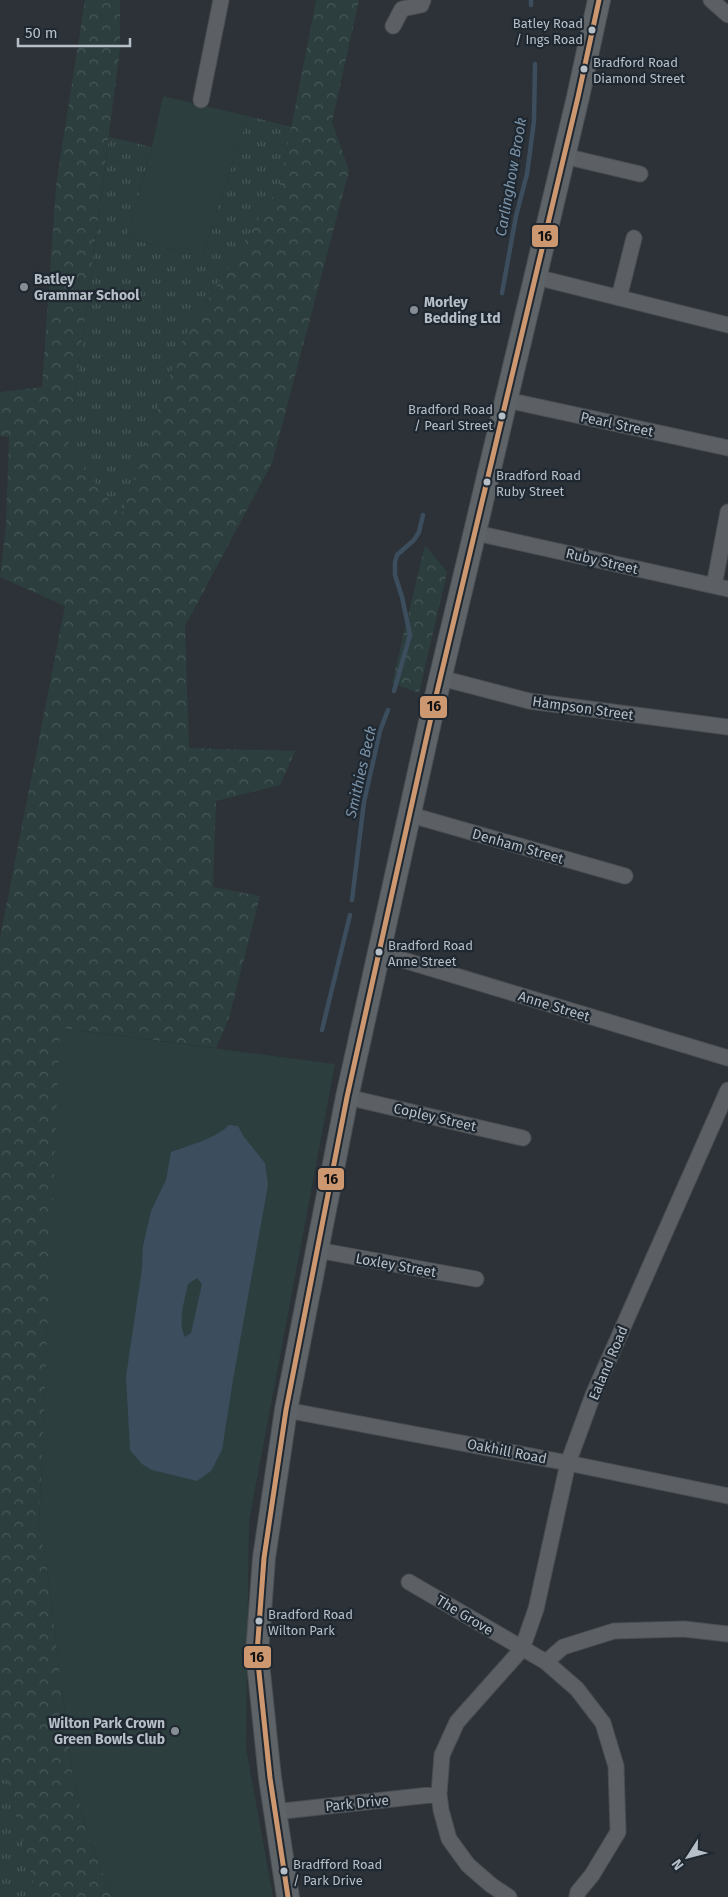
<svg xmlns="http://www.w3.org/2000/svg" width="728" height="1897" viewBox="0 0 728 1897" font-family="'Fira Sans',sans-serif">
  <defs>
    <pattern id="grass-tufts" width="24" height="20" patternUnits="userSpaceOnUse" patternTransform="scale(1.25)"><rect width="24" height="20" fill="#2c3e3e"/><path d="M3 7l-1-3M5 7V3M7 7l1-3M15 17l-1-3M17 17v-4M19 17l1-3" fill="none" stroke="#485858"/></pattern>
    <pattern id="forest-crowns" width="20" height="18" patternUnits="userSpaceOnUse" patternTransform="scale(1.25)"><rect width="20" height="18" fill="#2c3e3e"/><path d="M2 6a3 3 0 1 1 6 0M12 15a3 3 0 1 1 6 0" fill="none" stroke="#485858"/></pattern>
  </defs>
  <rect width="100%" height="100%" fill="#2c3237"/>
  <path fill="url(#grass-tufts)" d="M 248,116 L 292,127 L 280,185 L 181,343 L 121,517 L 68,449 L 109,137 L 152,147 L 127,238 L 202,257 Z
    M 0,1756 L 37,1897 L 0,1897 Z"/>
  <path fill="url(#forest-crowns)" d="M 85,0 L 120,0 L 120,49 L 68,449 L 121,516 L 181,343 L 280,185 L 316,0 L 359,0 L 332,122 L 349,171 L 272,463 L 185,626 L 189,748 L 295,751 L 280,785 L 216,801 L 213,887 L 260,896 L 229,1018 L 216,1048 L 61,1028 L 39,1527 L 45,1553 L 72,1771 L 85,1827 L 112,1897 L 37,1897 L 0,1756 L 0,938 L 65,606 L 0,577 L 6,526 L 9,437 L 0,436 L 0,392 L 42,387 L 56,186 Z
    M 425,545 L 447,572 L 419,693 L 392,683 Z"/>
  <path fill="#2c3e3e" d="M 163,96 L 248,116 L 202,257 L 127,238 L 152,147 Z
    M 60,1028 L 335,1064 L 249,1521 L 246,1748 L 273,1897 L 112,1897 L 85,1827 L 72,1771 L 45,1553 L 39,1527 Z"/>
  <path fill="#3c4e5e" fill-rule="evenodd" d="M 229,1125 L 238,1126 L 244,1137 L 265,1163 L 268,1185 L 233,1380 L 222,1450 L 211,1471 L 197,1481 L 152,1470 L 142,1464 L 130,1450 L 126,1377 L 142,1268 L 143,1246 L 151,1211 L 166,1180 L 171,1152 C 190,1145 215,1139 229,1125 ZM 197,1278 L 202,1284 L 191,1333 L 185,1337 C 177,1324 185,1298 188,1284 Z"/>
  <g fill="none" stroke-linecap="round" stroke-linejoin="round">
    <path stroke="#3c4e5e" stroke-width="4.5" d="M 531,5 L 531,0
      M 502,293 L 516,216 L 527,174 L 534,121 L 535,64
      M 394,691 L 410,635 L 402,597 L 395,575 L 395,562 L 397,555 L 414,540 L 419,532 L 423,515
      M 352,900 L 364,802 L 380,731 L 388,710
      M 322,1030 L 350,915"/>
    <defs>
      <path id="street" d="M 711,0 L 728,15
        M 393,26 L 402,9 L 421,5 L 423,0
        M 201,100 L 221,0
        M 564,156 L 640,174
        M 536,277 L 728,325
        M 619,298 L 634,238
        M 507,400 L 728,448
        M 476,533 L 728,589
        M 714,586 L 728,512
        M 441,678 L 529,701 L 728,727
        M 411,815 L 625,876
        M 380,953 L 728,1058
        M 347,1097 L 523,1138
        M 317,1250 L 476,1279
        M 286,1410 L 568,1463 L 728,1496
        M 409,1582 L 546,1662 L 577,1689 L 603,1723 L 616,1766 L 618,1832 L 592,1875 L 578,1892 L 577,1897
        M 546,1662 L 563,1647 L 614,1631 L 684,1629 L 728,1634
        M 274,1812 L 439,1794
        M 509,1897 L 491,1885 L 468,1865 L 449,1839 L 441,1810 L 439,1794 L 442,1755 L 457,1722 L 522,1649 L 536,1609 L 568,1463 L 593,1395 L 728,1090"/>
      <path id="primary" d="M 288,1897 L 270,1778 L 257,1653 L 264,1558 L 286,1410 L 347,1097 L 432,713 L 578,97 L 599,0"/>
    </defs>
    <use href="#street" stroke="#4a4e52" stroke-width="17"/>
    <use href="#primary" stroke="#494e54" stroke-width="24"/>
    <use href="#street" stroke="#5c6065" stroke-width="15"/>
    <use href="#primary" stroke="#5e6367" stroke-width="22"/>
    <defs>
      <path id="bus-1" d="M 288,1897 L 270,1778 L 257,1653 L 264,1558 L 286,1410 L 347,1097 L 432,713 L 578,97 L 599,0"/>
    </defs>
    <use href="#bus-1" stroke="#1f2831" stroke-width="9"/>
    <use href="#bus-1" stroke="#cd976f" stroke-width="5"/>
  </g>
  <g fill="#b6bec7" stroke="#1f2831" stroke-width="2">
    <circle cx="592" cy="30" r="4.5"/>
    <circle cx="584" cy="69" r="4.5"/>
    <circle cx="502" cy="416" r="4.5"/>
    <circle cx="487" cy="482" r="4.5"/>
    <circle cx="379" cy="952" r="4.5"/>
    <circle cx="259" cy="1621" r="4.5"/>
    <circle cx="284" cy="1871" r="4.5"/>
  </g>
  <g fill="#868d95" stroke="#1f2831" stroke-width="2">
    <circle cx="24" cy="287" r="5"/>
    <circle cx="414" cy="310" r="5"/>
    <circle cx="175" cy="1731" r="5"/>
  </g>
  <g text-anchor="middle" stroke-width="4.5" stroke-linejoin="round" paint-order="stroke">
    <g font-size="13" fill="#b6bec7" stroke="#1f2831" text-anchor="start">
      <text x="583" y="28" text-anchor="end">Batley Road<tspan x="583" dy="16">/ Ings Road</tspan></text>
      <text x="593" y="67">Bradford Road<tspan x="593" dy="16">Diamond Street</tspan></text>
      <text x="493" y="414" text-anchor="end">Bradford Road<tspan x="493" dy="16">/ Pearl Street</tspan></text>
      <text x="496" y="480">Bradford Road<tspan x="496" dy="16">Ruby Street</tspan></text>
      <text x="388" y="950">Bradford Road<tspan x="388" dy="16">Anne Street</tspan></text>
      <text x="268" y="1619">Bradford Road<tspan x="268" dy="16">Wilton Park</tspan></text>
      <text x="293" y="1869">Bradfford Road<tspan x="293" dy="16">/ Park Drive</tspan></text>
    </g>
    <g font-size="14" font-weight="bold" fill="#b6bec7" stroke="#1f2831" text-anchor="start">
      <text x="34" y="284">Batley<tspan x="34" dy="16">Grammar School</tspan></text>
      <text x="424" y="307">Morley<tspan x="424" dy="16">Bedding Ltd</tspan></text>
      <text x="165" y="1728" text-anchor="end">Wilton Park Crown<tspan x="165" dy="16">Green Bowls Club</tspan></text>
    </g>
    <g font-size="14" fill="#b6bec7" stroke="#1f2831">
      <text transform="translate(617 424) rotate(12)" y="5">Pearl Street</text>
      <text transform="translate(602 561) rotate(13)" y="5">Ruby Street</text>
      <text transform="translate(583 708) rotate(8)" y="5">Hampson Street</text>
      <text transform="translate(518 846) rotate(16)" y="5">Denham Street</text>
      <text transform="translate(554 1006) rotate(17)" y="5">Anne Street</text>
      <text transform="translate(435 1117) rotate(13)" y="5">Copley Street</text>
      <text transform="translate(396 1265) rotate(10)" y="5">Loxley Street</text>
      <text transform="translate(608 1363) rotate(-67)" y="5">Ealand Road</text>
      <text transform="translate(507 1451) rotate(11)" y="5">Oakhill Road</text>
      <text transform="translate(465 1615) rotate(31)" y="5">The Grove</text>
      <text transform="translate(357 1803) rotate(-6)" y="5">Park Drive</text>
    </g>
    <g font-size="15" font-style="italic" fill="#7a92a7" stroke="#1f2831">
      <text transform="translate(511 177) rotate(-80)" y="5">Carlinghow Brook</text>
      <text transform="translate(361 772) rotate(-77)" y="5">Smithies Beck</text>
    </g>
  </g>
  <g stroke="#1f2831" stroke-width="2">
    <rect x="531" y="224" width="28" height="24" rx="5" fill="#cd976f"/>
    <rect x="419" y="695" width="29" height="24" rx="5" fill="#cd976f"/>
    <rect x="317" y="1167" width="28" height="24" rx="5" fill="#cd976f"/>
    <rect x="243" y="1645" width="29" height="24" rx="5" fill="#cd976f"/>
  </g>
  <g font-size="14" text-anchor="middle" font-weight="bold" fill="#111">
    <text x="545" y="241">16</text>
    <text x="434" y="711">16</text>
    <text x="331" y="1184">16</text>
    <text x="257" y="1662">16</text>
  </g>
  <g transform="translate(688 1857) rotate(234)" stroke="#1f2831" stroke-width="4" paint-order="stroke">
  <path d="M0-4L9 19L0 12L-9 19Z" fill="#b6bec7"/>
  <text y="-8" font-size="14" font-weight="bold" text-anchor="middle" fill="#b6bec7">N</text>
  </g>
  <path d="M18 38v8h112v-8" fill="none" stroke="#b6bec7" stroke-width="2.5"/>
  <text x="25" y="38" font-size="15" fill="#b6bec7" stroke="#1f2831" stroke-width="4" paint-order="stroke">50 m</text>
</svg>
